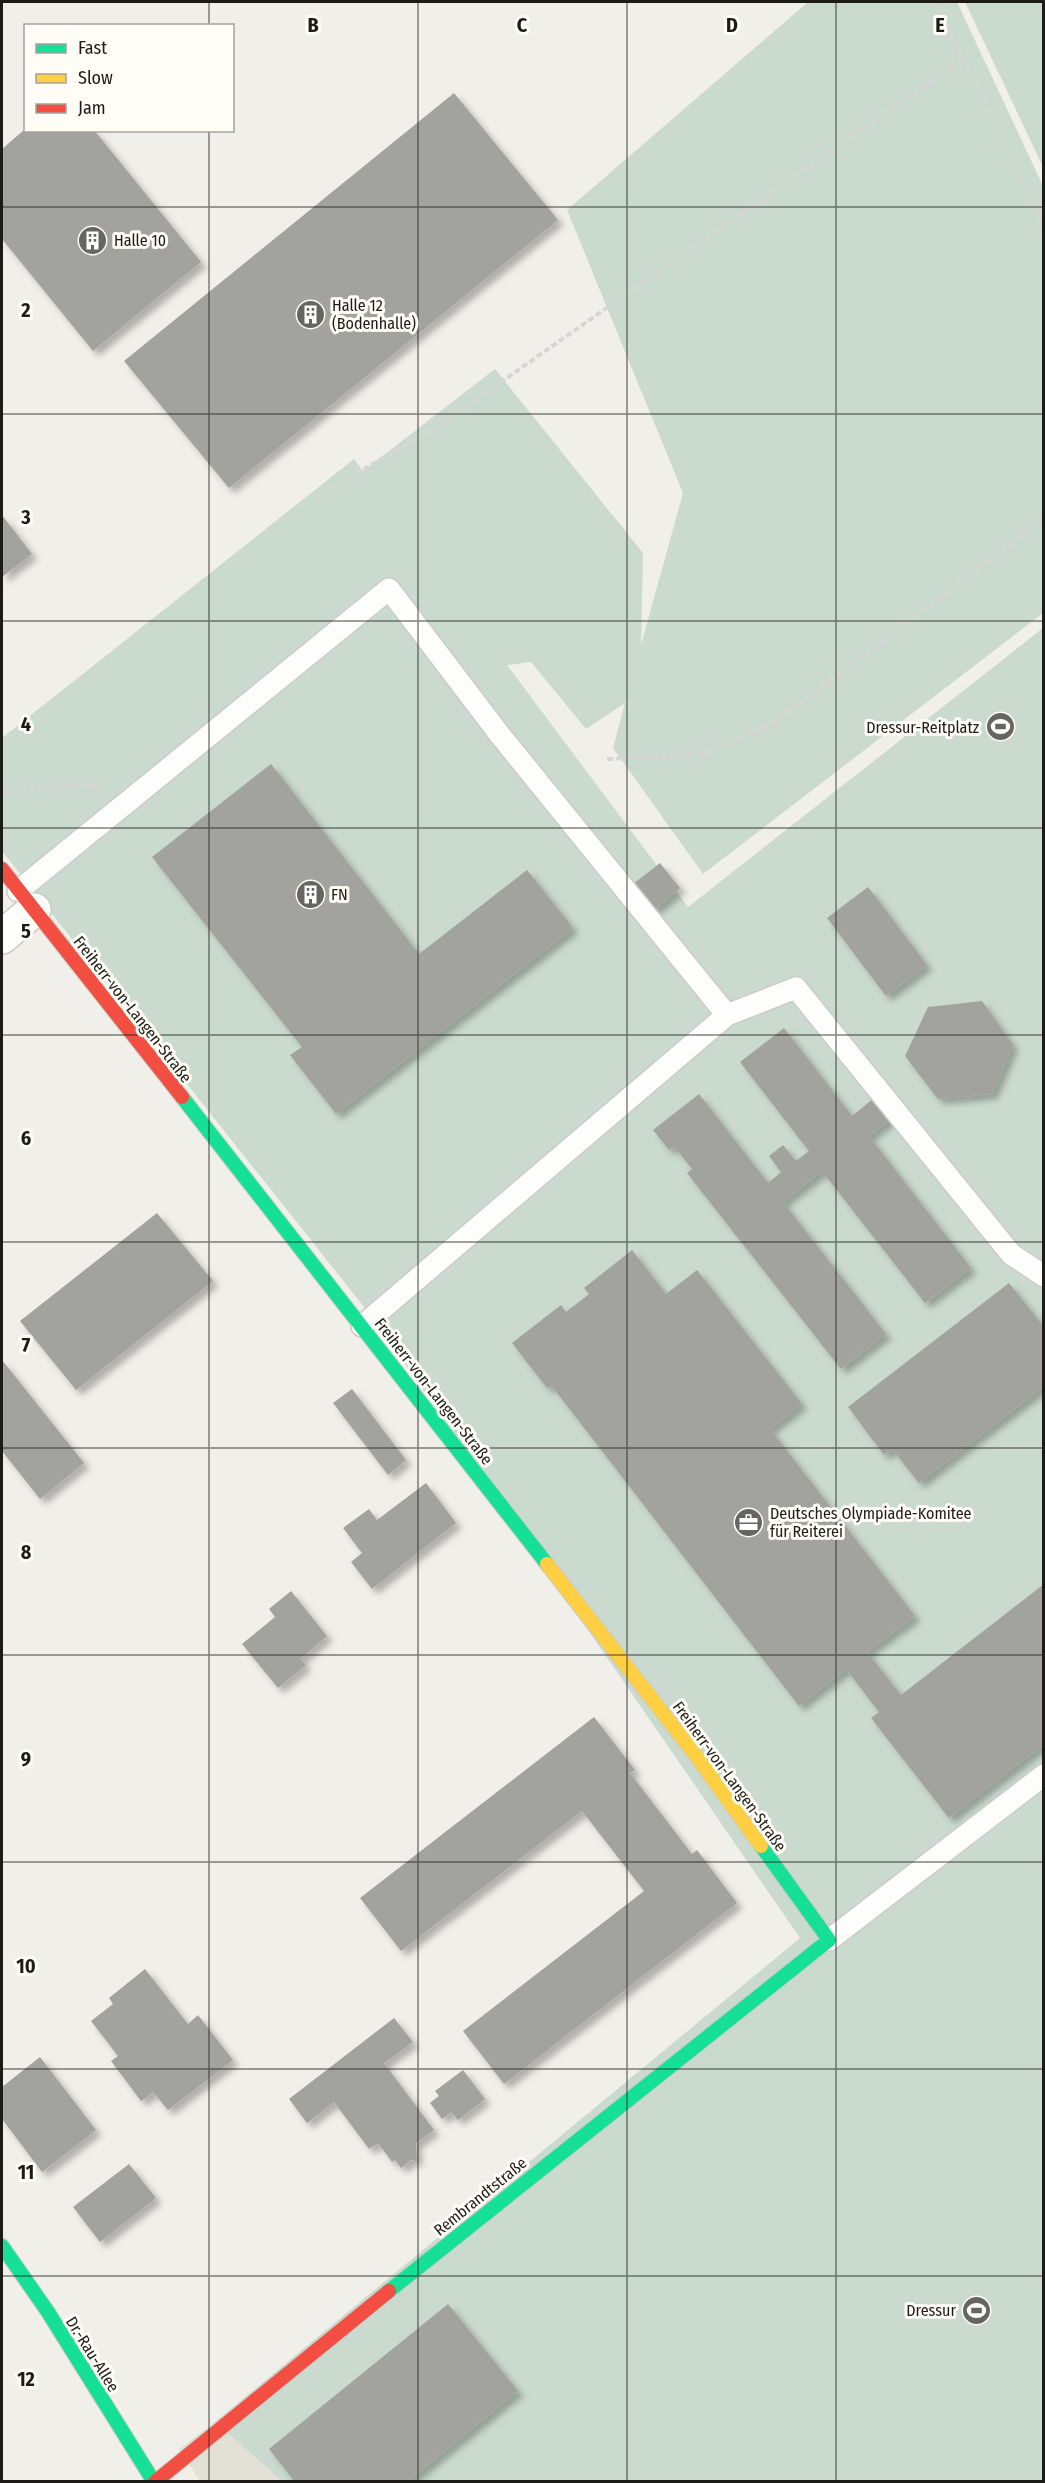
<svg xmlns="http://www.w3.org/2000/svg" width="1045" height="2483" viewBox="0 0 1045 2483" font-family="'Fira Sans Condensed',sans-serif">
  <defs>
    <filter id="shadow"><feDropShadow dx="5.5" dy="5.5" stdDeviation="3" flood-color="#0004"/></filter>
  </defs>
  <rect width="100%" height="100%" fill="#f0efea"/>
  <path fill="#e3e0d6" d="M 215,2422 L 282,2481 L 200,2481 L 179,2449 Z"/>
  <path fill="#cbdace" d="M 808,2 L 957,2 L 1043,186 L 1043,613 L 703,874 L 613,748 L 625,703 L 586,729 L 531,662 L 507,665 L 688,907 L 1043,628 L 1043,2481 L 282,2481 L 215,2422 L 800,1938 L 376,1322 L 2,851 L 2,738 L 354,459 L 363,471 L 495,369 L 643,553 L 641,645 L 683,493 L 567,210 Z
    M 965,2 L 1043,2 L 1043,167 Z"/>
  <path fill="#a2a29f" filter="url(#shadow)" d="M 454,93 L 558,220 L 229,488 L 124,361 Z
    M 24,130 L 94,130 L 201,262 L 93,351 L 2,239 L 2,149 Z
    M 2,515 L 32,554 L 2,577 Z
    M 271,764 L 419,954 L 527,870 L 573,928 L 336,1114 L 290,1055 L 302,1047 L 152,857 Z
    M 660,863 L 680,888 L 654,910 L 633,884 Z
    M 868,887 L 927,965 L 886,996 L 827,918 Z
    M 982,1001 L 1013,1045 L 992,1094 L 938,1099 L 905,1056 L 928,1007 Z
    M 784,1028 L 852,1116 L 880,1093 L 896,1115 L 869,1136 L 971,1268 L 925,1303 L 822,1171 L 783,1202 L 886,1334 L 841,1369 L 687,1173 L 692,1169 L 674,1146 L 669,1150 L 653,1130 L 699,1094 L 768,1183 L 781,1172 L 769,1156 L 783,1145 L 796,1161 L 809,1151 L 740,1062 Z
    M 157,1213 L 213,1281 L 76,1390 L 20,1321 Z
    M 632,1250 L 666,1294 L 697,1270 L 802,1404 L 770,1429 L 915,1616 L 867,1652 L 901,1695 L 1044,1584 L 1044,1744 L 949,1818 L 871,1718 L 879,1712 L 846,1669 L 799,1706 L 551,1385 L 547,1388 L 512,1343 L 561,1305 L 566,1312 L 589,1294 L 584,1288 Z
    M 1009,1283 L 1044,1327 L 1044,1386 L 919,1483 L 892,1449 L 884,1455 L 848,1407 Z
    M 2,1360 L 84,1463 L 40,1499 L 2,1451 Z
    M 352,1389 L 406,1460 L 388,1475 L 333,1403 Z
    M 426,1483 L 456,1523 L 372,1589 L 351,1562 L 362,1553 L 343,1528 L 369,1509 L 377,1520 Z
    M 291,1591 L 327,1636 L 300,1659 L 306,1665 L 278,1688 L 242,1644 L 275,1617 L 269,1609 Z
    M 594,1717 L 635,1770 L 630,1773 L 692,1854 L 697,1850 L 737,1903 L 504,2084 L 463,2031 L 644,1891 L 582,1811 L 401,1951 L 360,1898 Z
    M 145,1969 L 188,2024 L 198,2015 L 233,2060 L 168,2110 L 153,2092 L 141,2101 L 111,2061 L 118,2056 L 91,2021 L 113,2004 L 109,1998 Z
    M 394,2018 L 413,2042 L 384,2063 L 434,2130 L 416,2143 L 417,2161 L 411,2160 L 401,2168 L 395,2160 L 392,2162 L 378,2143 L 369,2149 L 334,2102 L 307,2123 L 289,2099 Z
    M 40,2057 L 96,2130 L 42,2172 L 2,2119 L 2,2087 Z
    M 463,2070 L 485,2099 L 458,2120 L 451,2112 L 442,2119 L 430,2103 L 439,2096 L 435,2091 Z
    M 129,2164 L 156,2198 L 100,2242 L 73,2207 Z
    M 448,2304 L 518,2391 L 407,2482 L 295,2482 L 269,2449 Z"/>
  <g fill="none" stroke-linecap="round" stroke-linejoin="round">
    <defs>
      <path id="lane" d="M 18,891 L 389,589 L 500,735 L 727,1015
        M 362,1326 L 727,1015 L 796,988 L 1011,1254 L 1044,1276
        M 829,1940 L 1044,1775"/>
      <path id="street" d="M 2,937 L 34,910"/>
      <path id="fast" d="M 182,1097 L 547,1564
        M 2,2246 L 48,2312 L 154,2482
        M 389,2291 L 829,1940 L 761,1846"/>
      <path id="slow" d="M 547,1564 L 694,1753 L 761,1846"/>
      <path id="jam" d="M 2,869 L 182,1097
        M 155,2482 L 389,2291"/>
    </defs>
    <use href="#lane" stroke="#cccbc8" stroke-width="24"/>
    <use href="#street" stroke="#cccbc8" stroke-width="36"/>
    <use href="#fast" stroke="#cccbc8" stroke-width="16"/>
    <use href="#slow" stroke="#cccbc8" stroke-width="16"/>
    <use href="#jam" stroke="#cccbc8" stroke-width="16"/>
    <path stroke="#d6d6d6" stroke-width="4" stroke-dasharray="6 3" stroke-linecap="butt" d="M 935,2 L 1044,227
      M 317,497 L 444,422 L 962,59
      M 607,759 L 705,754 L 777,721 L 1044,518
      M 2,789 L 97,786"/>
    <use href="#lane" stroke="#fdfdfc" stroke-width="21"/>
    <use href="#street" stroke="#fdfdfc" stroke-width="33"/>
    <use href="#fast" stroke="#16e098" stroke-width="14"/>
    <use href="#slow" stroke="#ffcf43" stroke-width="14"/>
    <use href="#jam" stroke="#f24e42" stroke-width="14"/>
  </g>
  <path fill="none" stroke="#1c1b18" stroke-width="1.5" stroke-opacity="0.55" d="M 209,2 L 209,26M 418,2 L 418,2482M 627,2 L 627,2482M 836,2 L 836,2482M 209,130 L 209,2482M 2,207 L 1044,207M 2,414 L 1044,414M 2,621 L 1044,621M 2,828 L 1044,828M 2,1035 L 1044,1035M 2,1242 L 1044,1242M 2,1448 L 1044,1448M 2,1655 L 1044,1655M 2,1862 L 1044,1862M 2,2069 L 1044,2069M 2,2276 L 1044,2276"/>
  <defs>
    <symbol id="building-disc" viewBox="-11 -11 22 22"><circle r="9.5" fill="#666562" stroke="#fffdf5"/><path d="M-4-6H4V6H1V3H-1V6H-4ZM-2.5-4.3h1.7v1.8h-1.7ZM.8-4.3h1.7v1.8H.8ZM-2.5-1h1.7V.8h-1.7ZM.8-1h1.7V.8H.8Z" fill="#fff"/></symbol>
    <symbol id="stadium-disc" viewBox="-11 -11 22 22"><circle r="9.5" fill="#666562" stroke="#fffdf5"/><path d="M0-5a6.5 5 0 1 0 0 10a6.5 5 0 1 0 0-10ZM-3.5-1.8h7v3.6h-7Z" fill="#fff"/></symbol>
    <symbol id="office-disc" viewBox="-11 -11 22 22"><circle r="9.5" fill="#666562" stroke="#fffdf5"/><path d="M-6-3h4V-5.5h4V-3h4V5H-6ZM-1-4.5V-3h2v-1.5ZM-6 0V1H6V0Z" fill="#fff"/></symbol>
  </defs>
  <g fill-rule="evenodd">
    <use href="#building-disc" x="76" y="224" width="33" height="33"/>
    <use href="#building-disc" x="294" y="298" width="33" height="33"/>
    <use href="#stadium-disc" x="984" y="710" width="33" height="33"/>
    <use href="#building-disc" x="294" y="878" width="33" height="33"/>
    <use href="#office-disc" x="732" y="1506" width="33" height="33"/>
    <use href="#stadium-disc" x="960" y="2294" width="33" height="33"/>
  </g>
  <g text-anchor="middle" stroke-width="6" stroke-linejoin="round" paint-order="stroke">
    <g font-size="16" fill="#1c1b18" stroke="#fffdf5" text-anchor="start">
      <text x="114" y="246">Halle 10</text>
      <text x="332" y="311">Halle 12<tspan x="332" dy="18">(Bodenhalle)</tspan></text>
      <text x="979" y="733" text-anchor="end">Dressur-Reitplatz</text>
      <text x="331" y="900">FN</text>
      <text x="770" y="1519">Deutsches Olympiade-Komitee<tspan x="770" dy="18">für Reiterei</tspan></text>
      <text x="956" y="2316" text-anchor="end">Dressur</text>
    </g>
    <g font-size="16" fill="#1c1b18" stroke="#fffdf5">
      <text transform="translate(133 1009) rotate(52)" y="6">Freiherr-von-Langen-Straße</text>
      <text transform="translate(434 1391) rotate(52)" y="6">Freiherr-von-Langen-Straße</text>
      <text transform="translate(730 1776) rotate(54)" y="6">Freiherr-von-Langen-Straße</text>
      <text transform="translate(480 2196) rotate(-39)" y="6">Rembrandtstraße</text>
      <text transform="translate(93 2354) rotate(58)" y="6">Dr.-Rau-Allee</text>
    </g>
  </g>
  <g font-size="20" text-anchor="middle" font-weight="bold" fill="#1c1b18" stroke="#fffdf5" stroke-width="6" stroke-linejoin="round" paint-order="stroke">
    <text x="313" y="32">B</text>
    <text x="522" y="32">C</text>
    <text x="732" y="32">D</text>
    <text x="940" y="32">E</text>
    <text x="26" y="317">2</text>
    <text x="26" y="524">3</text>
    <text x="26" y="731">4</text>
    <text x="26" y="938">5</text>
    <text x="26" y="1145">6</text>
    <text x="26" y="1352">7</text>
    <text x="26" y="1559">8</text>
    <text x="26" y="1766">9</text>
    <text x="26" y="1973">10</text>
    <text x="26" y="2179">11</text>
    <text x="26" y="2386">12</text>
  </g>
  <rect width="1045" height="2483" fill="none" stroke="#1c1b18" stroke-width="6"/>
  <rect x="24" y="24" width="210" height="108" fill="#fffdf5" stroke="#a4a39d" stroke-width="1.5"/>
  <rect x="36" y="44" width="30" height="9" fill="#16e098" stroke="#a4a39d" stroke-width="1.5"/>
  <text x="78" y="54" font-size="18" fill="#1c1b18">Fast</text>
  <rect x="36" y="74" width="30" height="9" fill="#ffcf43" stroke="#a4a39d" stroke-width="1.5"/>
  <text x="78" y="84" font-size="18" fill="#1c1b18">Slow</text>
  <rect x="36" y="104" width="30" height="9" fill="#f24e42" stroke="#a4a39d" stroke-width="1.5"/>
  <text x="78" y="114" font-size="18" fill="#1c1b18">Jam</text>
</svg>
